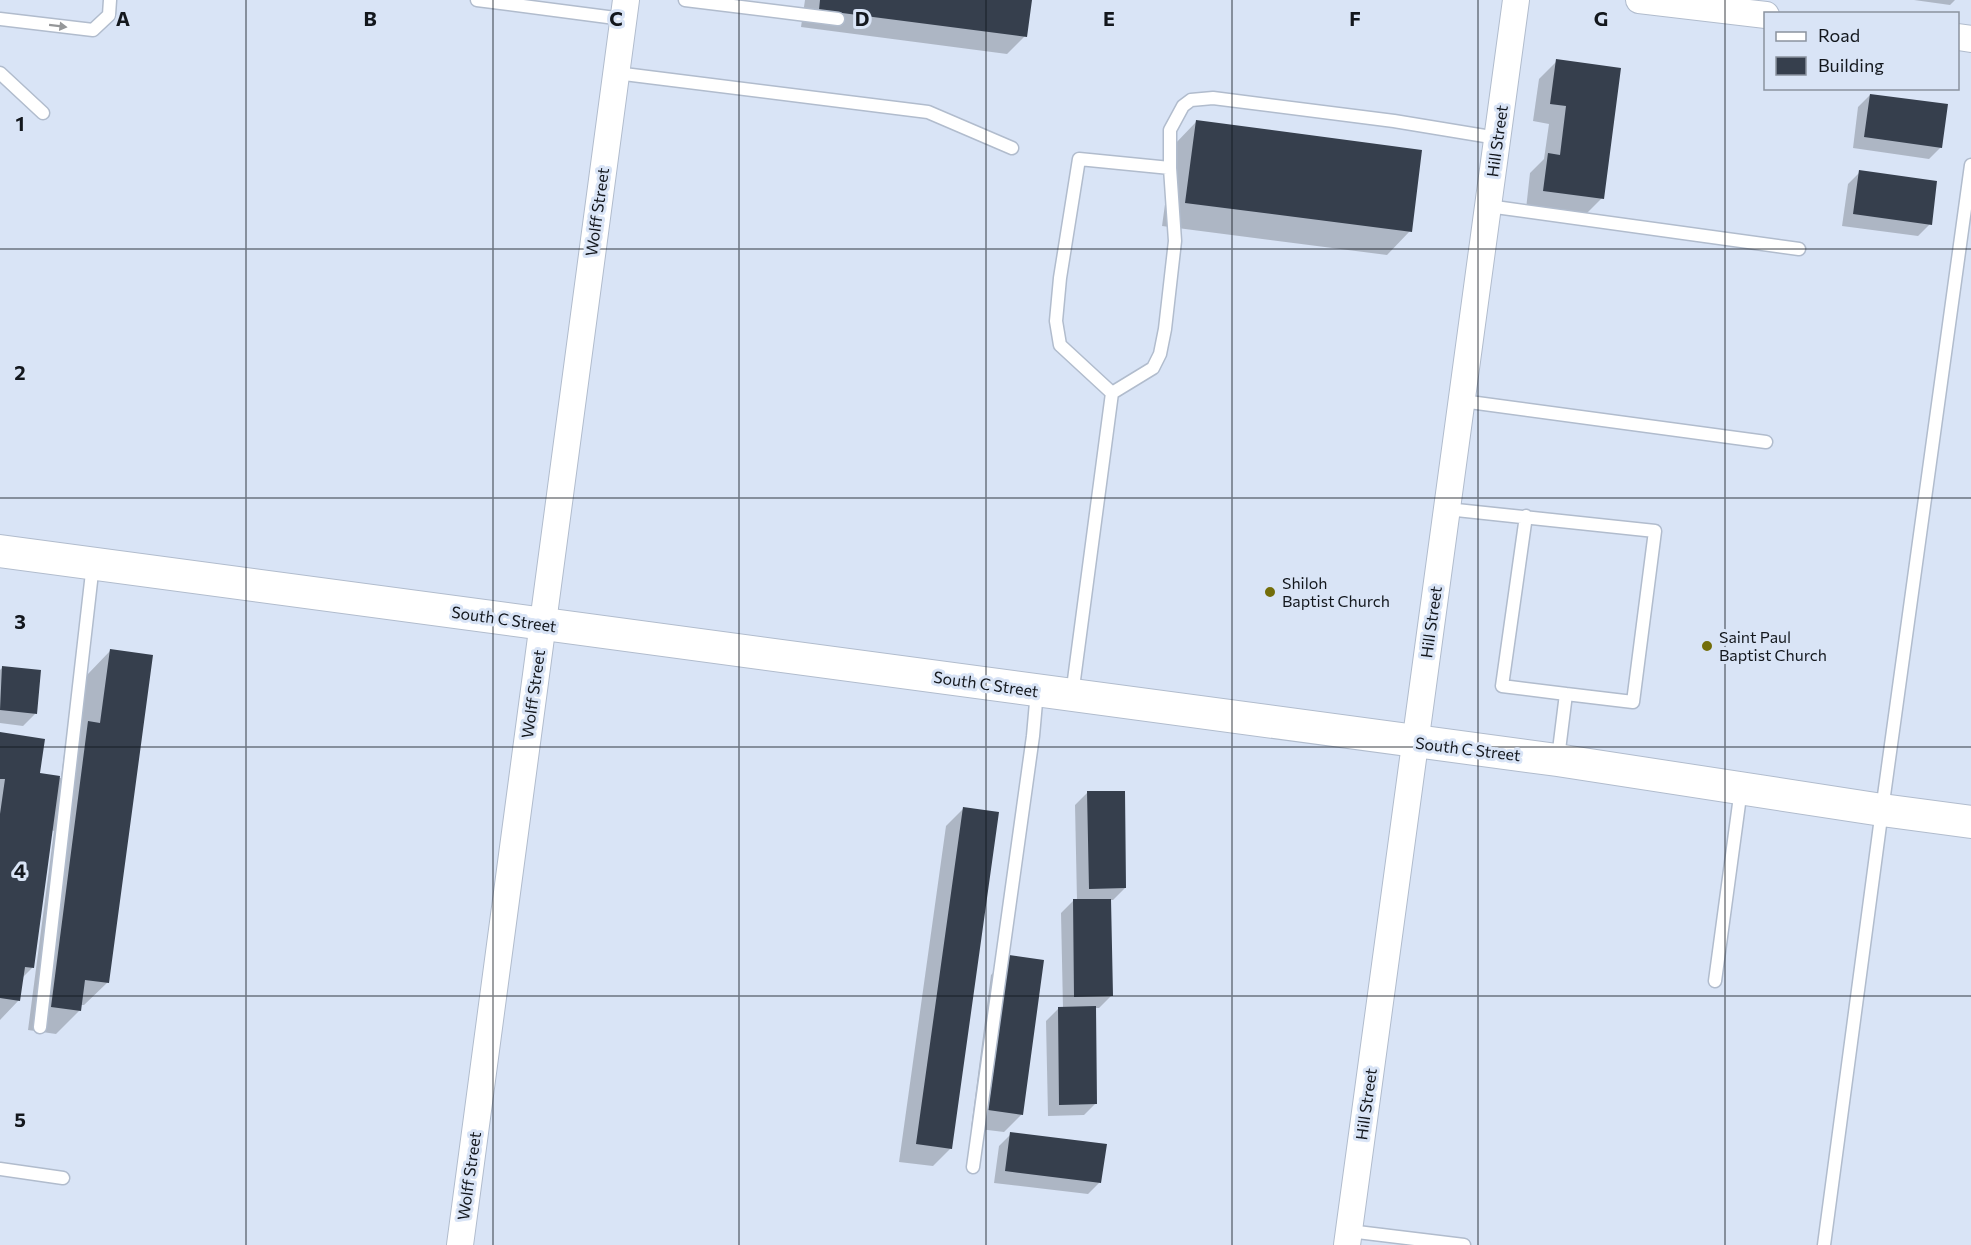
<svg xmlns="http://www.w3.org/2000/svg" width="1971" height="1245" viewBox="0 0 1971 1245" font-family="Commissioner,sans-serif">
  <rect width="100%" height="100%" fill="#d9e4f6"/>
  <path fill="#0003" d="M 805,0 L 1030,0 L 1025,36 L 1007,54 L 801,27 Z
    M 1914,0 L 1955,0 L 1950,5 Z
    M 1557,61 L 1602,198 L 1584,216 L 1526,209 L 1530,173 L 1544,159 L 1549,124 L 1533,121 L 1539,79 Z
    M 1870,95 L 1941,147 L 1929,159 L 1853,148 L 1858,107 Z
    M 1196,122 L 1410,231 L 1387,255 L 1162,226 L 1173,146 Z
    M 1860,172 L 1930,224 L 1918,236 L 1842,226 L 1848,184 Z
    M 110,651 L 108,982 L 84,1005 L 80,1005 L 80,1010 L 56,1034 L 28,1030 L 54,831 L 51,830 L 32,968 L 22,978 L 19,1000 L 0,1020 L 0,734 L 38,775 L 61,778 L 65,747 L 79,732 L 87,675 Z
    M 2,668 L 35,714 L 23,726 L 0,723 L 0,670 Z
    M 1087,793 L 1125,888 L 1113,900 L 1109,900 L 1111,996 L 1099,1008 L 1095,1008 L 1096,1103 L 1084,1115 L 1048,1116 L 1046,1021 L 1058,1009 L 1063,1009 L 1061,913 L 1073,901 L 1077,901 L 1075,805 Z
    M 964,808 L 951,1148 L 933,1166 L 899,1162 L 946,826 Z
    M 1009,957 L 1022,1114 L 1004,1132 L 971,1128 L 991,975 Z
    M 1011,1134 L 1100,1182 L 1088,1194 L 994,1183 L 999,1146 Z"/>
  <path fill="#363f4d" d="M 820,0 L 1032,0 L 1027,37 L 819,10 Z
    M 1556,59 L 1621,68 L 1604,199 L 1543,191 L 1548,153 L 1560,155 L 1566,106 L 1550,104 Z
    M 1870,94 L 1948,104 L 1942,148 L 1864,137 Z
    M 1196,120 L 1422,150 L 1412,232 L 1185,203 Z
    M 1859,170 L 1937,181 L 1932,225 L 1853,214 Z
    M 110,649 L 153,655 L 109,983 L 85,980 L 81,1011 L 51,1007 L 88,721 L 100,723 Z
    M 2,666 L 41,670 L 37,714 L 0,710 Z
    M 0,732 L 45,739 L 40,773 L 60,776 L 34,968 L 25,967 L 20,1001 L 0,998 L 0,814 L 5,779 L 0,779 Z
    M 1087,791 L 1125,791 L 1126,888 L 1089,889 Z
    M 963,807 L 999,812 L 952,1149 L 916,1144 Z
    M 1073,899 L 1111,899 L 1113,996 L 1074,997 Z
    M 1009,955 L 1044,960 L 1023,1115 L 988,1110 Z
    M 1096,1006 L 1097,1104 L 1059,1105 L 1058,1007 Z
    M 1010,1132 L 1107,1144 L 1101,1183 L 1005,1171 Z"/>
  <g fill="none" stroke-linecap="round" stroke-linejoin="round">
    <defs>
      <path id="service" d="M 477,0 L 623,19
        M 685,0 L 838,19
        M 0,19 L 93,30 L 109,15 L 110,0
        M 0,73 L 43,113
        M 616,73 L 928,112 L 1012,148
        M 1488,206 L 1799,249
        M 1112,393 L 1153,368 L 1160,354 L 1165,329 L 1175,241 L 1170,168 L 1170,130 L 1183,106 L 1191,100 L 1213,98 L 1394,121 L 1497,138
        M 1112,393 L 1060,345 L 1056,321 L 1060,278 L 1079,159 L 1170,168
        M 1462,401 L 1766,442
        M 1447,509 L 1655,531 L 1633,702 L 1566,694 L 1558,758
        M 1526,516 L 1502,686 L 1566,694
        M 1072,695 L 1112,393
        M 1715,981 L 1741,789
        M 40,1027 L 93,564
        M 973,1167 L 1033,736 L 1037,691
        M 0,1169 L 63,1178
        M 1349,1231 L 1464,1245
        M 1824,1245 L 1882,810 L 1971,165"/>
      <path id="minor" d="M 1639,0 L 1766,15
        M 1958,37 L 1971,39
        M 460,1245 L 626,0
        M 1347,1245 L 1516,0"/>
      <path id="tertiary" d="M 0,551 L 1557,760 L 1882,810 L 1971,822"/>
    </defs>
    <use href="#service" stroke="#b1bccd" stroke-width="15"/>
    <use href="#minor" stroke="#b1bccd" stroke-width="28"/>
    <use href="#tertiary" stroke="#b1bccd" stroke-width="34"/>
    <use href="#service" stroke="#fff" stroke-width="12"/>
    <use href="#minor" stroke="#fff" stroke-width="26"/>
    <use href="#tertiary" stroke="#fff" stroke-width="32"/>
  </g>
  <defs><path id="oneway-solid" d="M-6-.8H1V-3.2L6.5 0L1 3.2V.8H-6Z" transform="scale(1.5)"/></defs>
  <use fill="#959799" href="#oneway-solid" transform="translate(58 26) rotate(7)"/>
  <path fill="none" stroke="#13171d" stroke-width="1.5" stroke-opacity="0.55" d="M 246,0 L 246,1245M 493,0 L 493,1245M 739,0 L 739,1245M 986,0 L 986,1245M 1232,0 L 1232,1245M 1478,0 L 1478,1245M 1725,0 L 1725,1245M 0,249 L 1971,249M 0,498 L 1971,498M 0,747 L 1971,747M 0,996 L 1971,996"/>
  <g fill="#736d09" stroke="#d9e4f6" stroke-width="2">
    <circle cx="1270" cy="592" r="6"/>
    <circle cx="1707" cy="646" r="6"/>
  </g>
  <g text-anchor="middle" stroke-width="6" stroke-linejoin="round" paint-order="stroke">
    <g font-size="16" fill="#13171d" stroke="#d9e4f6">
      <text transform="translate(1497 141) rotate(-82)" y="6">Hill Street</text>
      <text transform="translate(597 212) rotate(-82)" y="6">Wolff Street</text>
      <text transform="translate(504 619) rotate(8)" y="6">South C Street</text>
      <text transform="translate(1431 622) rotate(-82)" y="6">Hill Street</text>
      <text transform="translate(986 684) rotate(8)" y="6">South C Street</text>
      <text transform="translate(533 694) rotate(-82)" y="6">Wolff Street</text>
      <text transform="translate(1468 749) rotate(7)" y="6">South C Street</text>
      <text transform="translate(1366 1104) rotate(-82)" y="6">Hill Street</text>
      <text transform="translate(469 1176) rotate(-82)" y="6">Wolff Street</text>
    </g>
    <g font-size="16" fill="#13171d" stroke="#d9e4f6" text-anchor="start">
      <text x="1282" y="589">Shiloh<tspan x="1282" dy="18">Baptist Church</tspan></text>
      <text x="1719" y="643">Saint Paul<tspan x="1719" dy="18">Baptist Church</tspan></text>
    </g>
  </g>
  <g font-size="20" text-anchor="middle" font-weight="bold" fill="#13171d" stroke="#d9e4f6" stroke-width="6" stroke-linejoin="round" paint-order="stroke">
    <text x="123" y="26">A</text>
    <text x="370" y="26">B</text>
    <text x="616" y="26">C</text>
    <text x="862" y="26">D</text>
    <text x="1109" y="26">E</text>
    <text x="1355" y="26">F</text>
    <text x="1601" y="26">G</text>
    <text x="20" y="131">1</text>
    <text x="20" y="380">2</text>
    <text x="20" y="629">3</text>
    <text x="20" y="878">4</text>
    <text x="20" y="1127">5</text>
  </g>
  <rect x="1764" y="12" width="195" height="78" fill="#d9e4f6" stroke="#8a929f" stroke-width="1.5"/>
  <rect x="1776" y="32" width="30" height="9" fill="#ffffff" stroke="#8a929f" stroke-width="1.5"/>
  <text x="1818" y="42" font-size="18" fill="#13171d">Road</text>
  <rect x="1776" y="57" width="30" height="18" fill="#363f4d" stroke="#8a929f" stroke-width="1.5"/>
  <text x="1818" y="72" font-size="18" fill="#13171d">Building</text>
</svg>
